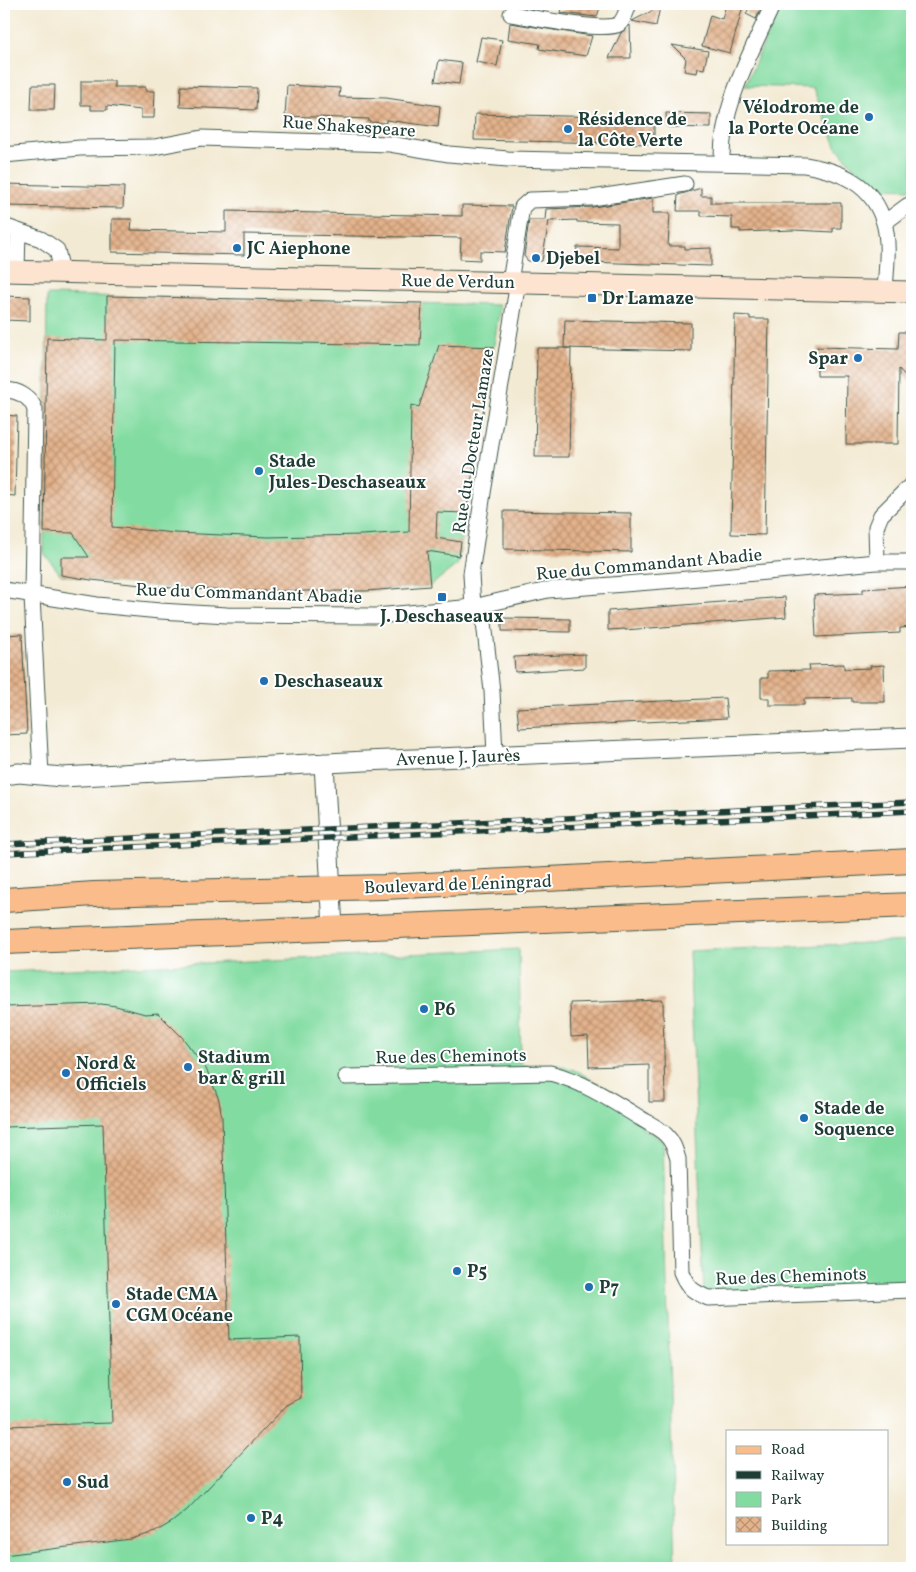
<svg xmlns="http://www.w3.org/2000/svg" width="916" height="1572" viewBox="0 0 916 1572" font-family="Vollkorn,serif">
  <defs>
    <pattern id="building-cross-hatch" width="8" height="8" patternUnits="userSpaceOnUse" patternTransform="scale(1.25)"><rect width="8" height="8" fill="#e4b28b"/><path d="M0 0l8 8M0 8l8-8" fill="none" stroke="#b89272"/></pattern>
  </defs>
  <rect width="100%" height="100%" fill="#fff"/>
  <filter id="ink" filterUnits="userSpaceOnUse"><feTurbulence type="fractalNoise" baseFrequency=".02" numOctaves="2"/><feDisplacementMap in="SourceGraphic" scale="10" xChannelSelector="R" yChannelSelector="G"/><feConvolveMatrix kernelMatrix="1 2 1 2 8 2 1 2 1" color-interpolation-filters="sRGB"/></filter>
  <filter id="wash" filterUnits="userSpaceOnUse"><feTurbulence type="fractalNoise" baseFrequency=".0096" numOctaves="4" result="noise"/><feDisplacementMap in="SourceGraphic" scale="20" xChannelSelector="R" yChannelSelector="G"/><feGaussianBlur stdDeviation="1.12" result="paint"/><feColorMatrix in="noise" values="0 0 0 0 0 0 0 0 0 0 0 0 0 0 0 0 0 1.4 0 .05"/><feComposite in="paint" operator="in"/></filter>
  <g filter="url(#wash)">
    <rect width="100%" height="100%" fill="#f3ead3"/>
    <path fill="#82dca1" stroke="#508c6a" d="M 781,4 L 912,4 L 912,189 L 876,188 L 859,174 L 836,146 L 813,88 L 745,86 Z
      M 47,295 L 499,305 L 499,314 L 458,564 L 430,586 L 366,591 L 233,591 L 172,588 L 91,580 L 61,575 L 44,553 Z
      M 912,941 L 912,1286 L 704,1295 L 689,951 Z
      M 519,949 L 521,1065 L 553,1065 L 566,1067 L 579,1072 L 648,1114 L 641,1127 L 663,1141 L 675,1568 L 4,1568 L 4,972 Z"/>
    <g id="blocks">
      <path fill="url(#building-cross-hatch)" d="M 513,4 L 535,4 L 535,9 Z
        M 563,4 L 601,4 L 597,17 L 561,13 Z
        M 726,4 L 743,6 L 730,53 L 702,46 L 710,15 L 722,19 Z
        M 751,4 L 761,4 L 762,6 L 756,19 L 746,14 Z
        M 660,7 L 656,26 L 632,21 Z
        M 510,23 L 592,36 L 586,56 L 539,49 L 540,44 L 508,39 Z
        M 630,25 L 631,58 L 609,58 L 621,33 Z
        M 481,37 L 502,40 L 497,66 L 476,62 Z
        M 672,45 L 708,51 L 704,69 L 698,68 L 697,73 L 684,71 L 686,59 Z
        M 439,60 L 462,63 L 459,84 L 435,81 Z
        M 81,81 L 114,81 L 114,87 L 146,87 L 146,91 L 155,91 L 154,118 L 141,118 L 141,110 L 107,106 L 107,110 L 91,110 L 91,105 L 81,105 Z
        M 32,85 L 55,85 L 54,110 L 31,110 Z
        M 287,85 L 340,88 L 339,97 L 386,98 L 440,106 L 438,127 L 386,120 L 386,123 L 369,122 L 369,119 L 285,116 Z
        M 181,86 L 257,88 L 256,110 L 180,107 Z
        M 666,113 L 711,114 L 711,128 L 667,127 Z
        M 475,114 L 654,118 L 654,144 L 474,140 Z
        M 4,184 L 124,187 L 123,208 L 4,206 Z
        M 701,188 L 701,196 L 711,196 L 711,203 L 841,203 L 841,228 L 833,228 L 833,232 L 794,230 L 740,232 L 740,229 L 732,229 L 732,217 L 701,216 L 701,211 L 677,211 L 678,195 Z
        M 653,198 L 653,213 L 670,213 L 668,246 L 685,246 L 685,249 L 711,248 L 711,266 L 587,262 L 587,260 L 576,259 L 577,247 L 618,248 L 618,223 L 577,222 L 577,220 L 549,221 L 542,261 L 528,261 L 524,256 L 529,220 L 545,220 L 546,209 L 593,207 Z
        M 462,205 L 512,206 L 505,252 L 480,251 L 480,260 L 460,259 L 461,238 L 244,234 L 244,255 L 112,252 L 112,219 L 132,219 L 131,230 L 226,232 L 226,211 L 462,216 Z
        M 4,296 L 30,297 L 30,321 L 4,320 Z
        M 107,296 L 422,303 L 420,345 L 115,340 L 112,527 L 175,533 L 268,537 L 362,535 L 409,532 L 411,405 L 419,407 L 439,345 L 494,347 L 466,513 L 437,512 L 436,538 L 461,542 L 459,556 L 427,551 L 430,586 L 366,591 L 233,591 L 172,588 L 91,580 L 61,575 L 61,557 L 89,557 L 73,533 L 44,532 L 47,338 L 107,340 Z
        M 735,315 L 750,316 L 750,319 L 769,319 L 765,535 L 731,534 Z
        M 565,320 L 691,323 L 691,351 L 564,348 Z
        M 899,332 L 912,332 L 912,383 L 899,369 L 898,444 L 846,444 L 847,376 L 817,376 L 817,347 L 898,349 Z
        M 537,348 L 571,348 L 569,457 L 535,457 Z
        M 4,415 L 17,416 L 15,496 L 4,495 Z
        M 504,511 L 631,513 L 631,552 L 504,549 Z
        M 912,586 L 912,627 L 900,628 L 900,633 L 816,637 L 814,595 L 863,593 L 863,589 Z
        M 785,597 L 786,617 L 625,630 L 625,629 L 608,630 L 608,611 Z
        M 502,618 L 570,619 L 570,632 L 502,631 Z
        M 22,634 L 27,734 L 4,735 L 4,635 Z
        M 585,654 L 585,668 L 515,672 L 514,657 Z
        M 844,664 L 844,669 L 871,668 L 870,666 L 884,665 L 885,702 L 852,702 L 852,698 L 804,699 L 804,705 L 769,705 L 769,698 L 761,698 L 761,678 L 768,678 L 768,671 L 810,670 L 809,665 Z
        M 725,698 L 727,718 L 519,728 L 517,708 Z
        M 663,1000 L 665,1102 L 649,1102 L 649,1065 L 589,1067 L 588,1036 L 571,1037 L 570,1003 Z
        M 101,1004 L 116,1006 L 145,1014 L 158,1013 L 182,1037 L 205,1067 L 210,1077 L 219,1100 L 222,1118 L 229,1340 L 300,1337 L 301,1398 L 287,1405 L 187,1510 L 172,1522 L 155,1532 L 131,1539 L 4,1555 L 4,1426 L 112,1423 L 103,1124 L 4,1127 L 4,1007 Z"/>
    </g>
  </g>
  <g filter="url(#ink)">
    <use href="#blocks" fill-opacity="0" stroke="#3f574c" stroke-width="1"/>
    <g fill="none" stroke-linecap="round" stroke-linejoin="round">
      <defs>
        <path id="minor" d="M 511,14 C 530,17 605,33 619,24 C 624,20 627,10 629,4
          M 4,155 L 80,148 L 154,147 L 202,138 L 390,144 L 449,154 L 508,159 L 805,165 C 841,171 873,184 884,223 C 890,244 886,270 885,292
          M 722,163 C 720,108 751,53 773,4
          M 884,223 L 907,206 L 912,204
          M 4,226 L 41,239 L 57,250 L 62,272
          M 17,271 L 18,231
          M 510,282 L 522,207 L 530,200 L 592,198 L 685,184
          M 4,390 C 18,390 31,397 35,410 L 32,596 L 41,775
          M 877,562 L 876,527 L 881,515 L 912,484
          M 4,590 L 97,605 L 160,611 L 227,615 L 376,616 L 473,607 L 548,590 L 688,579 L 877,562 L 912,562
          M 482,605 L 492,691 L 495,755
          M 473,607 L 471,574 L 483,493 L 518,282
          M 346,1077 L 550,1073 C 582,1081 611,1100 640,1118 C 648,1123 659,1128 666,1135 C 673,1142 675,1149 678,1159 L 681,1272 C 688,1288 692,1291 708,1298 L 912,1290"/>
        <path id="tertiary" d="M 324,763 L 333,929
          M 4,775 L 19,773 L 62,777 L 365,761 L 912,738"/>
        <path id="secondary" d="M 4,271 L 912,292"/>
        <path id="primary" d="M 4,900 L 94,894 L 384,887 L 912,861
          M 4,942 L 912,905"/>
      </defs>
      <use href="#minor" stroke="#3f574c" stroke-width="17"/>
      <use href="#tertiary" stroke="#3f574c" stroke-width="21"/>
      <use href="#secondary" stroke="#3f574c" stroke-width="23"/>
      <use href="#primary" stroke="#3f574c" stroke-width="26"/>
      <use href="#minor" stroke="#fff" stroke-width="15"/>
      <use href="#tertiary" stroke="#fff" stroke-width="19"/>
      <use href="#secondary" stroke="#fde4d0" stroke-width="21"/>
      <use href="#primary" stroke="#f9bc8a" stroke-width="24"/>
      <defs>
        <path id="rail" d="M 4,844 L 912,802
          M 4,853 L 912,811"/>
      </defs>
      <use href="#rail" stroke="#1f3d34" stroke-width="5.5"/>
      <use href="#rail" stroke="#fff" stroke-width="4" stroke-dasharray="11" stroke-linecap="butt"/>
    </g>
  </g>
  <g fill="#1f6fb2" stroke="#fff" stroke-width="2">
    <circle cx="869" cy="117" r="5"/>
    <circle cx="568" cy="129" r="5"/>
    <circle cx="237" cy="248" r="5"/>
    <circle cx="536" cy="258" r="5"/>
    <rect x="587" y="293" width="10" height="10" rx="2.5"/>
    <circle cx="858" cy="358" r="5"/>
    <circle cx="259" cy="471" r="5"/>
    <rect x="437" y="592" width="10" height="10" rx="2.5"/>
    <circle cx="264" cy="681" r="5"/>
    <circle cx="424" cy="1009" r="5"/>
    <circle cx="188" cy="1067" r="5"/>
    <circle cx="66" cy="1073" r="5"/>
    <circle cx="804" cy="1118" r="5"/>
    <circle cx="457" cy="1271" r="5"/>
    <circle cx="589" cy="1287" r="5"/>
    <circle cx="116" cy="1304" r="5"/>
    <circle cx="67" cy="1482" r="5"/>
    <circle cx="251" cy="1518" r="5"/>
  </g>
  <g text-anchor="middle" stroke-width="4" stroke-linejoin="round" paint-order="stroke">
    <g font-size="18" font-weight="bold" fill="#1f3d34" stroke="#fff" text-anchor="start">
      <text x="859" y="113" text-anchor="end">Vélodrome de<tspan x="859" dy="21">la Porte Océane</tspan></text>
      <text x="578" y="125">Résidence de<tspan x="578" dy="21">la Côte Verte</tspan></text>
      <text x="247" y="254">JC Aiephone</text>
      <text x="546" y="264">Djebel</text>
      <text x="602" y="304">Dr Lamaze</text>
      <text x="848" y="364" text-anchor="end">Spar</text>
      <text x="269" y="467">Stade<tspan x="269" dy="21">Jules-Deschaseaux</tspan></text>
      <text x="442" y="622" text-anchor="middle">J. Deschaseaux</text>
      <text x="274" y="687">Deschaseaux</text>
      <text x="434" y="1015">P6</text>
      <text x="198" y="1063">Stadium<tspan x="198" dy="21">bar &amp; grill</tspan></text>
      <text x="76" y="1069">Nord &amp;<tspan x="76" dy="21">Officiels</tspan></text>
      <text x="814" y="1114">Stade de<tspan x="814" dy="21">Soquence</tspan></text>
      <text x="467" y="1277">P5</text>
      <text x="599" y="1293">P7</text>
      <text x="126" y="1300">Stade CMA<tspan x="126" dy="21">CGM Océane</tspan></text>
      <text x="77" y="1488">Sud</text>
      <text x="261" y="1524">P4</text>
    </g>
    <g font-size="18" fill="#1f3d34" stroke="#fff">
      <text transform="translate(349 126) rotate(4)" y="6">Rue Shakespeare</text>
      <text transform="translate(458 281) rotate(1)" y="6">Rue de Verdun</text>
      <text transform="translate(473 441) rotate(-81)" y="6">Rue du Docteur Lamaze</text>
      <text transform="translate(649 564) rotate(-5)" y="6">Rue du Commandant Abadie</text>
      <text transform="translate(249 593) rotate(2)" y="6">Rue du Commandant Abadie</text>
      <text transform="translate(458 757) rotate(-2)" y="6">Avenue J. Jaurès</text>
      <text transform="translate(458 884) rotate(-2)" y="6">Boulevard de Léningrad</text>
      <text transform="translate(451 1056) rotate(-1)" y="6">Rue des Cheminots</text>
      <text transform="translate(791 1276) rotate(-2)" y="6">Rue des Cheminots</text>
    </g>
  </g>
  <rect width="916" height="1572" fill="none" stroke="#fff" stroke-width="20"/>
  <rect x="726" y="1430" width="162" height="115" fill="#ffffff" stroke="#a5b1ae"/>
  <rect x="736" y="1446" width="25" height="8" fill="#f9bc8a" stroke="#a5b1ae"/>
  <text x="771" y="1454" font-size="15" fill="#1f3d34">Road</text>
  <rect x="736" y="1471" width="25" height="8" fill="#1f3d34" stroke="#a5b1ae"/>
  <text x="771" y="1480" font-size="15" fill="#1f3d34">Railway</text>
  <rect x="736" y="1492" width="25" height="15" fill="#82dca1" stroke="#a5b1ae"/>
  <text x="771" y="1504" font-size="15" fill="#1f3d34">Park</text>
  <rect x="736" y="1517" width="25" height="15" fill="url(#building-cross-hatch)" stroke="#a5b1ae"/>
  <text x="771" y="1530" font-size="15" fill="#1f3d34">Building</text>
</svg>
